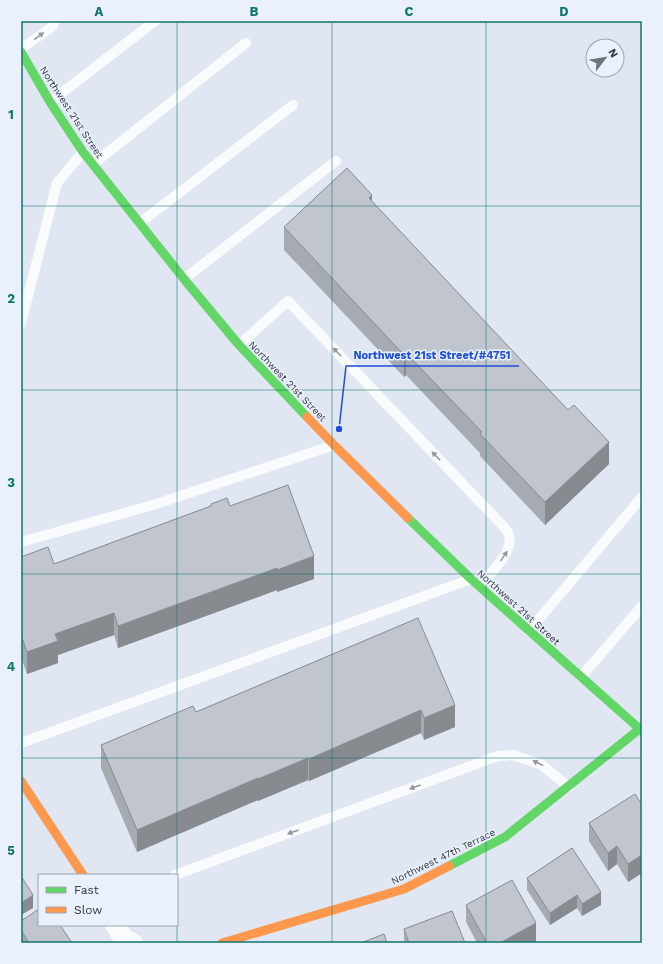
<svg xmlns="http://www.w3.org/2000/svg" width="663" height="964" viewBox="0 0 663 964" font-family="'Work Sans',sans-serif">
  <rect width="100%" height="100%" fill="#e0e6f2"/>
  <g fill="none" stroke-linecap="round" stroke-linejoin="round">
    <path stroke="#fafbfd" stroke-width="10" d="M 21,49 L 52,27 L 55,21
      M 50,102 L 155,21
      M 93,164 L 246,43
      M 140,223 L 293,105
      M 184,279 L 336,161
      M 21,323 L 57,183 L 83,152
      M 239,345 L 288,301 L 504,527 C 506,529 508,532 509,535 C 514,553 490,573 479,586
      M 21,542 L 153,505 L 334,445
      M 529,631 L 642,497
      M 581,677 L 642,606
      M 21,743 L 471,579
      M 175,875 L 498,756 L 513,755 L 542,765 L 569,787"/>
    <path stroke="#fafbfd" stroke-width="20" d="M 115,925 L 124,939 L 133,943"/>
    <path stroke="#63d668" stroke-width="9" d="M 21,52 L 50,102 L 83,152 L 184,279 L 239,345 L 307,417
      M 408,518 L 471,579 L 642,731
      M 449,866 L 505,837 L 642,727"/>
    <path stroke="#ff974d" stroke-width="9" d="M 307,417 L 334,445 L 408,518
      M 21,781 L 83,875
      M 222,943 L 404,889 L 449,866"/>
  </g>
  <path fill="#a6aab1" d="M 372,201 L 609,464 L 545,525 L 480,456 L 480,453 L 406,375 L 404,377 L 284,250 L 284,227 Z
    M 211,504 L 230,506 L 314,579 L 277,592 L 277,590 L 118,648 L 114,635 L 58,655 L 58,663 L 27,674 L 21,657 L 21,557 L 54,564 L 211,506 Z
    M 418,618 L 455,727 L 424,740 L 421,733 L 309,781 L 308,780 L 258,801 L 258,800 L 137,852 L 101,768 L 101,745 L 196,712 Z
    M 642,805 L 642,873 L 628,882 L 617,864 L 608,871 L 589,841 L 589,823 Z
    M 572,848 L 601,905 L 582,916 L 577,908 L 550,925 L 527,890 L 527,878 Z
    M 466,905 L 536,941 L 533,943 L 477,943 L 466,922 Z
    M 21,921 L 72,943 L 22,943 L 21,942 Z
    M 404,929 L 465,943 L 404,943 Z"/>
  <path fill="#878b90" d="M 372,195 L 372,217 L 369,198 Z
    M 406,353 L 406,375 L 404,377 L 404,355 Z
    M 609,442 L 609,464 L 545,525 L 545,502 Z
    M 314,556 L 314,579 L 277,592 L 277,570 Z
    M 277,568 L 277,590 L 118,648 L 118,626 Z
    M 114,613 L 114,635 L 58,655 L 58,663 L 27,674 L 27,652 L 55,634 Z
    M 455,705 L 455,727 L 424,740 L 424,718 Z
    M 421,710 L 421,733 L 309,781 L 309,759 Z
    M 308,758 L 308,780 L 258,801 L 258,779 Z
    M 258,778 L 258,800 L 137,852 L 137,830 Z
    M 617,846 L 617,864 L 608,871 L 608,853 Z
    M 642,855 L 642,873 L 628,882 L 628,864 Z
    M 601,892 L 601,905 L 582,916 L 582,904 Z
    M 33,895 L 33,908 L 21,915 L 21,903 Z
    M 577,895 L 577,908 L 550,925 L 550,913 Z
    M 536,923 L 536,941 L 533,943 L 500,943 Z"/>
  <path fill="#c1c6ce" stroke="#878b90" d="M 347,168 L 372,195 L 369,198 L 568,410 L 574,405 L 609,442 L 545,502 L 480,434 L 482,432 L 406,353 L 404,355 L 284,227 Z
    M 288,485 L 314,556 L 277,570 L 277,568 L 118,626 L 114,613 L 55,634 L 58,641 L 27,652 L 21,635 L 21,557 L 48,547 L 54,564 L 211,506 L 211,504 L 227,498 L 230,506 Z
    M 418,618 L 455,705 L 424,718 L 421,710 L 309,759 L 308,758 L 258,779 L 258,778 L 137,830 L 101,745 L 193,706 L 196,712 Z
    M 635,794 L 642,805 L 642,855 L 628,864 L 617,846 L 608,853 L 589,823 Z
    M 572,848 L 601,892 L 582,904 L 577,895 L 550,913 L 527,878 Z
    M 21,876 L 33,895 L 21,903 Z
    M 512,880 L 536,923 L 500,943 L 487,943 L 466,905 Z
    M 39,909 L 39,925 L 60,925 L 72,943 L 29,943 L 21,930 L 21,921 Z
    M 452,911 L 465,943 L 409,943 L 404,929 Z
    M 384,934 L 387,943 L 361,943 Z"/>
  <defs><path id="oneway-solid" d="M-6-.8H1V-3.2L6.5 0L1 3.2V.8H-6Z"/></defs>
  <g fill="#96989d">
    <use href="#oneway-solid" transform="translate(39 36) rotate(-36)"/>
    <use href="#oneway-solid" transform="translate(337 352) rotate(-134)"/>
    <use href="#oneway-solid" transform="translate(436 456) rotate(-134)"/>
    <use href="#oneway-solid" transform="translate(504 556) rotate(-56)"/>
    <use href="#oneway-solid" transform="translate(538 763) rotate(-154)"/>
    <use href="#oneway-solid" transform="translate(415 787) rotate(160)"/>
    <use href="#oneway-solid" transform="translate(293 832) rotate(160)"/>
  </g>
  <path fill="none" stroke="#0f766e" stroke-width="1" stroke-opacity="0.55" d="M 177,21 L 177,875M 332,21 L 332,943M 486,21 L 486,943M 21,206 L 642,206M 21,390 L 642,390M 21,574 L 642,574M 21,758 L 642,758M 177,925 L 177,943"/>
  <g text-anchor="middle" stroke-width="3" stroke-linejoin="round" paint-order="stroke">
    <g font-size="10" fill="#31353d" stroke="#eaf1fd">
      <text transform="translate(72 112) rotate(57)" y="4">Northwest 21st Street</text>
      <text transform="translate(288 381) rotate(46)" y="4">Northwest 21st Street</text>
      <text transform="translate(519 607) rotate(42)" y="4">Northwest 21st Street</text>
      <text transform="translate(443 856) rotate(-26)" y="4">Northwest 47th Terrace</text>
    </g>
  </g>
  <path fill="none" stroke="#1d4ed8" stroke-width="1.5" d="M339 429L346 366H519"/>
  <circle fill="#1d4ed8" stroke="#eaf1fd" stroke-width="1.5" cx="339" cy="429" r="4"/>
  <g font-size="11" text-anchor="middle" font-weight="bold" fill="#1d4ed8" stroke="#eaf1fd" stroke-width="3" stroke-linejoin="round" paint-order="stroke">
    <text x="432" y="359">Northwest 21st Street/#4751</text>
  </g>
  <rect width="663" height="964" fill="none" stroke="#eaf1fd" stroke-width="44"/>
  <rect x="38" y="874" width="140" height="52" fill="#eaf1fd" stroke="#a0a6b0"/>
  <rect x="46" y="887" width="20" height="6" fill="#63d668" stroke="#a0a6b0"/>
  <text x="74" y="894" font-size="12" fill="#31353d">Fast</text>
  <rect x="46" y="907" width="20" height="6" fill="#ff974d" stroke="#a0a6b0"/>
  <text x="74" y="914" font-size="12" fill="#31353d">Slow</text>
  <g transform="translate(605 58) rotate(59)"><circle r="19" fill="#eaf1fd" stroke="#a0a6b0"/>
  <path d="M0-3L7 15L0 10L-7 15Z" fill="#6e737c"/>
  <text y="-6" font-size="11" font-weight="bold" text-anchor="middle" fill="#31353d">N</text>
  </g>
  <rect x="22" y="22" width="619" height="920" fill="none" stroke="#0f766e" stroke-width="1.5"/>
  <g font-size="13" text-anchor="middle" font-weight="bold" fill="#0f766e">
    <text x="99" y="16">A</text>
    <text x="254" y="16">B</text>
    <text x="409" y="16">C</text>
    <text x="564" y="16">D</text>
    <text x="11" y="119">1</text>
    <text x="11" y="303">2</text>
    <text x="11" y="487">3</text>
    <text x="11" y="671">4</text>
    <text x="11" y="855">5</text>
  </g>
</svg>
